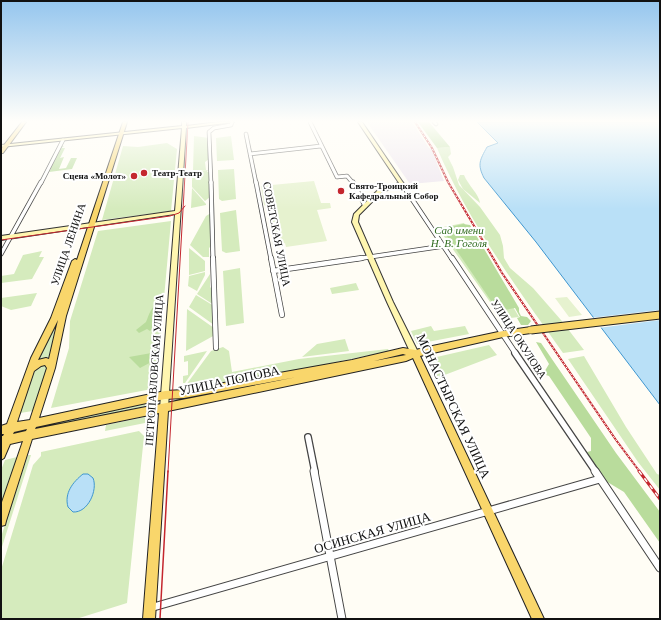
<svg xmlns="http://www.w3.org/2000/svg" width="661" height="620" viewBox="0 0 661 620" font-family="Georgia,serif">
  <rect width="100%" height="100%" fill="#fffdf5"/>
  <path fill="#eee6ef" d="M 367,122 L 412,122 L 429,148 L 431,148 L 444,181 L 410,184 Z"/>
  <path fill="#d5ebbd" d="M 194,136 L 209,138 L 209,159 L 205,162 L 206,170 L 193,171 Z
    M 231,136 L 234,160 L 217,161 L 216,138 Z
    M 167,143 L 177,149 L 171,211 L 102,220 L 123,146 L 138,147 Z
    M 450,147 L 451,154 L 448,157 L 453,167 L 459,185 L 480,207 L 500,235 L 503,246 L 504,258 L 510,268 L 533,288 L 561,320 L 584,350 L 563,353 C 517,288 468,221 437,148 Z
    M 234,169 L 236,199 L 222,201 L 219,199 L 218,170 Z
    M 208,170 L 207,172 L 210,172 L 210,197 L 205,201 L 192,187 L 192,180 L 202,176 L 192,180 L 193,172 Z
    M 460,175 L 464,175 C 468,185 479,194 480,203 L 463,189 L 458,180 Z
    M 192,188 L 206,204 L 206,205 L 191,208 Z
    M 236,210 L 240,251 L 226,253 L 222,251 L 220,213 Z
    M 211,213 L 212,245 L 209,248 L 209,257 L 203,257 L 190,245 L 206,216 Z
    M 171,221 L 156,386 L 152,389 L 51,408 L 69,348 L 70,321 L 98,231 Z
    M 464,223 L 519,317 L 502,319 L 438,228 Z
    M 189,248 L 205,261 L 205,271 L 189,275 Z
    M 42,251 L 39,257 L 44,257 L 32,279 L 1,283 L 1,276 L 14,274 L 23,255 Z
    M 240,268 L 244,323 L 226,326 L 223,271 Z
    M 205,272 L 205,275 L 197,291 L 188,286 L 189,276 Z
    M 210,274 L 210,287 L 213,290 L 214,305 L 197,294 Z
    M 356,283 L 359,290 L 332,294 L 330,288 Z
    M 37,293 L 31,306 L 11,310 L 1,306 L 1,298 Z
    M 196,295 L 214,306 L 214,325 L 189,307 Z
    M 187,309 L 214,328 L 215,335 L 186,351 Z
    M 431,326 L 434,331 L 465,326 L 469,334 L 417,344 L 411,331 Z
    M 55,328 L 50,357 L 39,359 L 53,329 Z
    M 345,339 L 349,351 L 302,357 L 317,344 Z
    M 489,345 L 497,355 L 442,376 L 437,384 L 427,363 L 428,359 Z
    M 223,347 L 229,351 L 232,372 L 299,359 L 388,349 L 389,351 L 255,379 L 187,389 L 186,385 L 211,351 Z
    M 207,351 L 185,383 L 183,383 L 183,376 L 188,375 L 188,361 L 184,362 L 184,356 Z
    M 584,356 L 626,427 L 657,474 L 660,475 L 660,490 L 638,462 L 568,359 Z
    M 45,364 L 47,368 L 33,411 L 20,413 L 35,370 Z
    M 145,404 L 145,406 L 44,428 L 45,425 Z
    M 145,417 L 145,423 L 105,431 L 106,425 Z
    M 139,431 L 144,436 L 127,603 L 76,619 L 1,619 L 1,570 L 33,465 L 41,456 L 41,452 Z
    M 28,455 L 31,455 L 1,550 L 1,537 Z
    M 17,457 L 1,508 L 1,470 L 5,460 Z"/>
  <path fill="#b9dc9c" d="M 418,122 L 429,122 L 450,147 L 437,148 Z
    M 60,146 L 64,146 L 61,148 L 65,148 L 60,158 L 64,157 L 59,169 L 66,168 L 71,158 L 77,158 L 72,169 L 49,172 L 51,169 L 49,169 Z
    M 463,224 L 470,225 L 519,308 L 519,312 L 521,316 L 527,317 L 531,321 L 528,325 L 521,325 L 517,318 L 520,317 L 515,308 L 498,311 L 442,229 Z
    M 160,303 L 159,322 L 150,331 L 147,329 L 139,333 L 136,330 L 146,322 C 149,315 151,305 160,303 Z
    M 536,342 L 541,343 L 616,453 L 660,512 L 660,543 L 624,492 L 604,480 L 587,452 L 591,451 L 591,438 L 549,376 L 543,374 L 549,364 Z
    M 157,352 L 157,359 L 140,368 L 129,357 Z"/>
  <path fill="#e6f2cf" d="M 314,181 L 321,203 L 330,203 L 331,208 L 317,210 L 327,241 L 286,247 L 285,243 L 273,245 L 267,207 L 264,205 L 261,186 Z
    M 567,297 L 582,315 L 569,317 L 555,298 Z"/>
  <path fill="#b9e0f7" stroke="#3f96cf" d="M 477,122 L 660,122 L 660,405 L 536,242 L 484,178 C 477,164 480,160 487,147 L 498,143 Z
    M 83,474 L 88,474 L 93,478 C 98,490 88,513 73,512 L 68,507 C 64,493 73,482 83,474 Z"/>
  <path fill="#fffdf5" d="M 660,310 L 660,320 L 598,328 L 590,318 Z"/>
  <g fill="none" stroke-linecap="round" stroke-linejoin="round">
    <defs>
      <path id="street-far4" d="M 310,122 L 337,177 L 347,176 L 353,183
        M 434,122 L 436,124
        M 246,134 L 256,183
        M 250,154 L 321,146
        M 41,183 L 63,140
        M 211,183 L 209,132 L 214,128 L 231,125 L 232,122"/>
      <path id="street-far3" d="M 211,182 L 213,259
        M 256,182 L 271,259
        M 353,182 L 365,206
        M 402,184 L 452,259
        M 1,254 L 41,182
        M 356,259 L 444,246"/>
      <path id="street-far2" d="M 213,258 L 216,348
        M 271,258 L 282,315
        M 452,258 L 516,354
        M 273,271 L 362,258"/>
      <path id="street-far1" d="M 515,353 L 596,472
        M 308,437 L 315,472"/>
      <path id="street" d="M 314,471 L 342,619
        M 595,471 L 660,568
        M 150,608 L 600,479"/>
      <path id="secondary" d="M 182,122 L 186,122 L 186,126 L 219,122 L 234,122 L 186,128 L 168,408 L 167,411 L 164,412 L 161,411 L 160,408 L 175,214 L 1,240 L 1,236 L 175,211 L 182,128 L 1,147 L 1,145 L 182,126 Z
        M 358,122 L 362,122 L 404,184 L 382,192 L 359,215 L 358,222 L 393,302 L 419,354 L 418,356 L 415,357 L 412,356 L 387,302 L 352,222 L 354,214 L 378,190 L 399,183 Z"/>
      <path id="primary" d="M 22,122 L 26,122 L 3,153 L 1,153 L 1,149 Z
        M 123,122 L 127,122 L 66,316 L 55,368 L 39,418 L 165,391 L 184,390 L 352,360 L 403,348 L 416,350 L 423,348 L 503,331 L 531,327 L 534,328 L 535,330 L 534,332 L 531,333 L 503,337 L 420,356 L 544,619 L 532,619 L 413,358 L 406,361 L 168,411 L 155,619 L 143,619 L 159,413 L 32,439 L 6,521 L 5,525 L 1,526 L 1,505 L 23,441 L 10,444 L 4,458 L 1,460 L 1,436 L 3,436 L 4,434 L 1,434 L 1,426 L 7,424 L 31,358 L 51,318 L 72,261 L 75,259 L 77,260 ZM 58,320 L 49,359 L 46,358 L 38,360 ZM 403,354 L 406,355 L 374,361 ZM 45,365 L 47,368 L 30,420 L 17,422 L 34,371 L 41,366 ZM 297,377 L 35,429 L 36,427 L 165,399 L 184,398 ZM 27,429 L 26,431 L 13,434 L 14,432 Z"/>
    </defs>
    <use href="#street-far4" stroke="#444" stroke-width="4.5"/>
    <use href="#street-far3" stroke="#444" stroke-width="5"/>
    <use href="#street-far2" stroke="#444" stroke-width="6"/>
    <use href="#street-far1" stroke="#444" stroke-width="8"/>
    <use href="#street" stroke="#444" stroke-width="9"/>
    <use href="#secondary" stroke="#333" stroke-width="2"/>
    <use href="#primary" stroke="#222" stroke-width="2"/>
    <use href="#street-far4" stroke="#fff" stroke-width="3"/>
    <use href="#street-far3" stroke="#fff" stroke-width="3.5"/>
    <use href="#street-far2" stroke="#fff" stroke-width="4.5"/>
    <use href="#street-far1" stroke="#fff" stroke-width="5.5"/>
    <use href="#street" stroke="#fff" stroke-width="7"/>
    <use href="#secondary" fill="#fff6b0" fill-rule="evenodd"/>
    <use href="#primary" fill="#f9d66b" fill-rule="evenodd"/>
    <path stroke="#c4262e" stroke-width="1" d="M 1,240 L 170,216 L 179,213 L 185,206
      M 168,472 L 188,122"/>
    <path stroke="#c4262e" stroke-width="1.5" d="M 160,619 L 168,471"/>
    <defs>
      <path id="rail-far1" d="M 415,122 L 432,148 L 448,182 L 502,273 L 616,440 L 640,472"/>
      <path id="rail" d="M 639,471 L 660,499"/>
    </defs>
    <use href="#rail-far1" stroke="#c4262e" stroke-width="2"/>
    <use href="#rail" stroke="#c4262e" stroke-width="3"/>
    <use href="#rail-far1" stroke="#fff" stroke-width="1" stroke-dasharray="2" stroke-linecap="butt"/>
    <use href="#rail" stroke="#fff" stroke-width="1.5" stroke-dasharray="4.5" stroke-linecap="butt"/>
    <defs>
      <path id="primary-bridge" d="M 531,330 L 660,315"/>
    </defs>
    <use href="#primary-bridge" stroke="#222" stroke-width="9" stroke-linecap="butt"/>
    <use href="#primary-bridge" stroke="#f9d66b" stroke-width="7"/>
  </g>
  <linearGradient id="sky" x2="0" y2="1"><stop stop-color="#95c6ee"/><stop offset="0.58" stop-color="#fffefa"/><stop offset="1" stop-color="#fffefa" stop-opacity="0"/></linearGradient>
  <rect width="661" height="209" fill="url(#sky)"/>
  <g fill="#c4262e" stroke="#fff" stroke-width="1.5">
    <circle cx="144" cy="173" r="4"/>
    <circle cx="134" cy="176" r="4"/>
    <circle cx="341" cy="191" r="4"/>
  </g>
  <g text-anchor="middle" stroke-width="4" stroke-linejoin="round" paint-order="stroke">
    <g font-size="9" font-weight="bold" fill="#111" stroke="#fff" text-anchor="start">
      <text x="152" y="176">Театр-Театр</text>
      <text x="126" y="179" text-anchor="end">Сцена «Молот»</text>
      <text x="349" y="189">Свято-Троицкий<tspan x="349" dy="10">Кафедральный Собор</tspan></text>
    </g>
    <g font-size="11" font-style="italic" fill="#2f6b1f" stroke="#fff">
      <text x="459" y="234">Сад имени<tspan x="459" dy="13">Н. В. Гоголя</tspan></text>
    </g>
    <g font-size="11" fill="#111" stroke="#fff">
      <text transform="translate(277 234) rotate(79)" y="4">СОВЕТСКАЯ УЛИЦА</text>
      <text transform="translate(68 244) rotate(-71)" y="4">УЛИЦА ЛЕНИНА</text>
      <text transform="translate(519 339) rotate(57)" y="4">УЛИЦА ОКУЛОВА</text>
      <text transform="translate(154 370) rotate(-86)" y="4">ПЕТРОПАВЛОВСКАЯ УЛИЦА</text>
    </g>
    <g font-size="13" fill="#111" stroke="#fff">
      <text transform="translate(229 380) rotate(-12)" y="5">УЛИЦА ПОПОВА</text>
      <text transform="translate(454 406) rotate(65)" y="5">МОНАСТЫРСКАЯ УЛИЦА</text>
      <text transform="translate(372 532) rotate(-16)" y="5">ОСИНСКАЯ УЛИЦА</text>
    </g>
  </g>
  <rect width="661" height="620" fill="none" stroke="#111111" stroke-width="4"/>
</svg>
